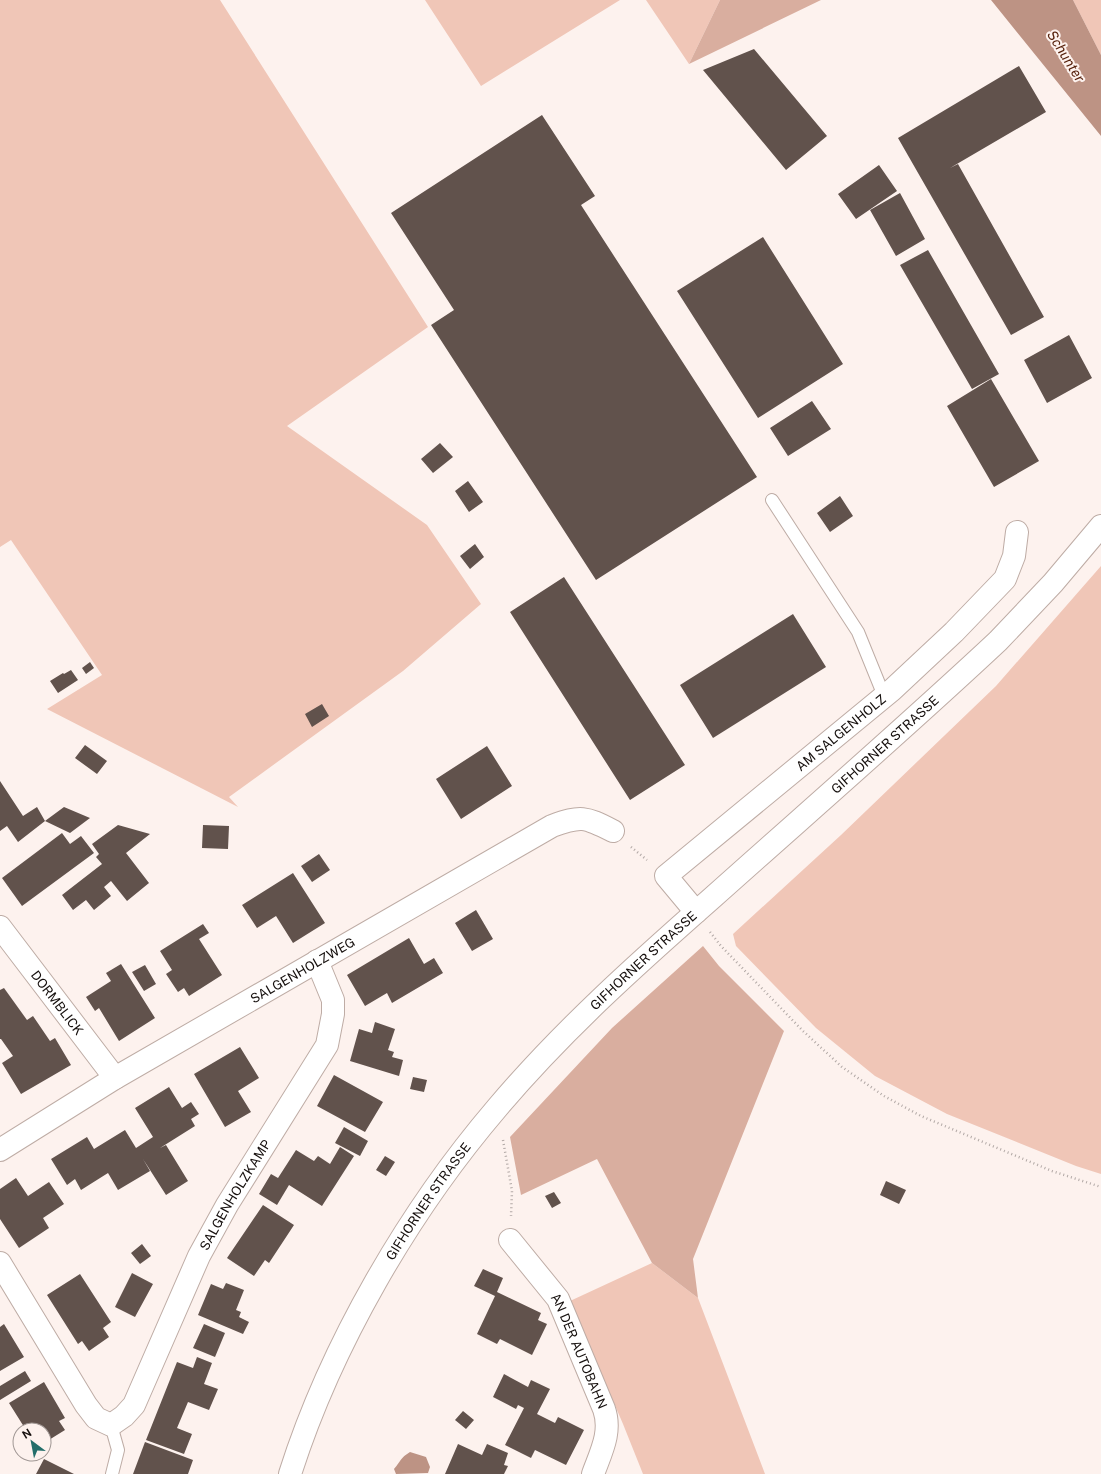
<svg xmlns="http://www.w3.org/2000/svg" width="1101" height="1474" viewBox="0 0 1101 1474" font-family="'Public Sans',sans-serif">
  <rect width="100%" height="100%" fill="#fdf2ee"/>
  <path fill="#f0c6b7" d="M 0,0 L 220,0 L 428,327 L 287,426 L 427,525 L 481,604 L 403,671 L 229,797 L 238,807 L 47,709 L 102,675 L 11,540 L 0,547 Z
    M 425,0 L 620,0 L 481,86 Z
    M 646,0 L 720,0 L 689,64 Z
    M 1073,0 L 1101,0 L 1101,55 Z
    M 1101,566 L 1101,1174 L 1076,1166 L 947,1114 L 875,1076 L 816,1028 L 736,946 L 733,934 L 841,835 L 996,686 Z
    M 652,1263 L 698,1298 L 765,1474 L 643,1474 L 623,1424 L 570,1301 Z"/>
  <path fill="#d9ae9f" d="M 720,0 L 821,0 L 689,64 Z
    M 703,946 L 719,966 L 784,1031 L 693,1259 L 698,1298 L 652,1263 L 597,1159 L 521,1195 L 510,1137 L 612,1028 Z"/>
  <path fill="#bd9384" d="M 991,0 L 1073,0 L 1101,55 L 1101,136 Z
    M 410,1452 L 426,1457 L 430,1467 L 428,1473 L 396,1474 L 394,1469 C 401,1461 400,1458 410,1452 Z"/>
  <path fill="#61524c" d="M 754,49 L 827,136 L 786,170 L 703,70 Z
    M 1019,66 L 1046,112 L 950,168 L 958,164 L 1044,317 L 1011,335 L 898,138 Z
    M 542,115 L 595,196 L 581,205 L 757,477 L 596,580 L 431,325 L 454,310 L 391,213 Z
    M 879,165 L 897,191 L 856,219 L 838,194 Z
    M 900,193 L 925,239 L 896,256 L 870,210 Z
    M 763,237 L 843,364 L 758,418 L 677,291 Z
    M 928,250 L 999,374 L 972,389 L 900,265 Z
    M 1069,335 L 1092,378 L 1047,403 L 1024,360 Z
    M 991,379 L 1039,461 L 994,487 L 947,406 Z
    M 812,401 L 831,429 L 788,456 L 770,428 Z
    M 440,443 L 453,457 L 433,473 L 421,459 Z
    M 468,481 L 483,502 L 469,512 L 455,491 Z
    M 840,496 L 853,516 L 830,532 L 817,513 Z
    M 475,544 L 484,557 L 470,569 L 460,556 Z
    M 564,577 L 685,765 L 630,800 L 510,612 Z
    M 793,614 L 826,667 L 713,738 L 680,685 Z
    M 90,662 L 94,668 L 86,674 L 82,668 Z
    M 71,670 L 78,680 L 58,693 L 50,681 L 63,673 L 64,674 Z
    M 322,704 L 329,716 L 312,727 L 305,714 Z
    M 85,745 L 107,761 L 97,774 L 75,758 Z
    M 487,746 L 512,786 L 461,819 L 436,779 Z
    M 0,781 L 23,816 L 37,807 L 45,821 L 18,842 L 7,826 L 0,831 Z
    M 64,807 L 90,818 L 70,833 L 45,821 Z
    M 118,825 L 150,834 L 126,853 L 149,883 L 127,901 L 111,881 L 104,887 L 111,896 L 94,910 L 86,900 L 73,910 L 62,895 L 102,864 L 96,857 L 99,854 L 92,844 Z
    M 203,825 L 229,826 L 228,849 L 202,848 Z
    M 62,833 L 70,844 L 81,836 L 94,853 L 22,906 L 2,878 Z
    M 319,854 L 330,870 L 312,882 L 301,866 Z
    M 293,873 L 325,923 L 293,943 L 276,916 L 257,928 L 242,905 Z
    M 476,910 L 493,939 L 472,951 L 455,923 Z
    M 203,924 L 209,933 L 199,939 L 222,975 L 189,996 L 184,988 L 178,992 L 166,974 L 172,970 L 160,951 Z
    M 409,938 L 424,964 L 434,958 L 443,973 L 392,1003 L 387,993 L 365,1006 L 347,975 Z
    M 121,964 L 155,1018 L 119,1041 L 99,1008 L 95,1011 L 86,997 L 111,981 L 106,973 Z
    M 145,965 L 156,984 L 144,991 L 132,972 Z
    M 4,988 L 27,1020 L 33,1016 L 50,1041 L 55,1038 L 71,1065 L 21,1094 L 2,1063 L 13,1056 L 1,1039 L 0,1039 L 0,990 Z
    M 375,1022 L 395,1029 L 388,1050 L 394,1052 L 392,1057 L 403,1060 L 399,1076 L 350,1061 L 359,1029 L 372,1033 Z
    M 240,1047 L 259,1078 L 238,1091 L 251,1112 L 225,1127 L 194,1074 Z
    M 334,1075 L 383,1102 L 365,1132 L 317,1106 Z
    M 413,1077 L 427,1080 L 424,1092 L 410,1089 Z
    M 169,1087 L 182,1108 L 191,1102 L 199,1114 L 191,1119 L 195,1126 L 160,1148 L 166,1145 L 188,1181 L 166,1195 L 143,1159 L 150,1171 L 118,1190 L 108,1173 L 81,1190 L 75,1179 L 67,1185 L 51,1159 L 87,1137 L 94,1149 L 125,1130 L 136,1148 L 153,1137 L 135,1108 Z
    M 344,1127 L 368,1141 L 360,1156 L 335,1143 Z
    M 340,1147 L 354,1156 L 322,1206 L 289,1185 L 277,1205 L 259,1194 L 271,1174 L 278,1178 L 296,1150 L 314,1161 L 318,1156 L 330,1164 Z
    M 385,1156 L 395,1162 L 386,1176 L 376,1170 Z
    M 16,1178 L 28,1196 L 49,1182 L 64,1204 L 43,1218 L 49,1228 L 19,1248 L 0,1219 L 0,1189 Z
    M 886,1181 L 906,1190 L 899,1204 L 880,1195 Z
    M 554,1192 L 561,1203 L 552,1208 L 545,1196 Z
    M 263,1205 L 294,1225 L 269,1263 L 265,1260 L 254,1276 L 227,1258 Z
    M 142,1244 L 151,1256 L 140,1264 L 131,1253 Z
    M 483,1269 L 503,1278 L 497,1292 L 541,1313 L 538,1320 L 547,1324 L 532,1355 L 500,1339 L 497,1344 L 477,1334 L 495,1296 L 474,1286 Z
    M 132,1273 L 153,1284 L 135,1317 L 115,1307 Z
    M 80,1274 L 111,1322 L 103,1328 L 109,1337 L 89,1351 L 82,1341 L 78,1344 L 47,1295 Z
    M 226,1283 L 244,1290 L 236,1310 L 241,1312 L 239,1317 L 249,1322 L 243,1334 L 198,1315 L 211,1284 L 223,1289 Z
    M 4,1324 L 24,1357 L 0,1371 L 0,1327 Z
    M 204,1324 L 225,1333 L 215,1357 L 193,1348 Z
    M 197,1357 L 212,1363 L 204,1384 L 218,1389 L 209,1410 L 188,1402 L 177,1428 L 192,1434 L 184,1454 L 146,1440 L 177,1362 L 193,1368 Z
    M 25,1371 L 31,1381 L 0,1400 L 0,1386 Z
    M 504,1374 L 528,1387 L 531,1380 L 550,1389 L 537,1414 L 555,1423 L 558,1417 L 584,1430 L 566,1465 L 535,1450 L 531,1458 L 505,1445 L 524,1408 L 518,1405 L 516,1409 L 493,1397 Z
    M 44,1382 L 65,1418 L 59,1421 L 65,1430 L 44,1443 L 44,1430 L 26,1430 L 9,1403 Z
    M 463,1411 L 474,1420 L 466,1429 L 455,1420 Z
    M 145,1442 L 193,1460 L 188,1474 L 133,1474 Z
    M 458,1444 L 482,1455 L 487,1444 L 508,1453 L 504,1465 L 508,1466 L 504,1474 L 445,1474 Z
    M 44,1459 L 74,1474 L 36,1474 Z"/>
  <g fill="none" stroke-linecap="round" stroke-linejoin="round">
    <defs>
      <path id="service" d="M 772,500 L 858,632 L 884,696
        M 111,1425 L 118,1450 L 112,1474"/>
      <g id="minor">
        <path id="s1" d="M 696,912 L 666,876 L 892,690 L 954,632 L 1005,579 L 1014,556 L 1017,532"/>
        <path id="s2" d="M 0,927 L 115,1078"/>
        <path id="s3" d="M 0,1150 L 115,1078 L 552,826 C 582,815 585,817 613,831"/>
        <path id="s4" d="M 510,1240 L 558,1299 L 604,1409 C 612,1432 601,1452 593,1474"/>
        <path id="s5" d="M 0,1263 L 86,1405 L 96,1418 L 111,1425 L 124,1416 L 134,1405 L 199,1256 L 227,1205 L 327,1045 L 333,1014 L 333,1000 L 317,961"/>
      </g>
      <g id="secondary">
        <path id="s6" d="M 290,1474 C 331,1345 409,1211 497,1108 C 562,1031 637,964 712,898 C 807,813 904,729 998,641 L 1053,583 L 1101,526"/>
      </g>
    </defs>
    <use href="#service" stroke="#beaca5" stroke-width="14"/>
    <use href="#minor" stroke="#beaca5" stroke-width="24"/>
    <use href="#secondary" stroke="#beaca5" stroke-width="24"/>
    <path stroke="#b2a9a6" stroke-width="2.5" stroke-dasharray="1 3" stroke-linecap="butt" d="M 631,847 L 647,860
      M 710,932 L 721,946 L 803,1031 L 842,1067 L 884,1096 L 921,1116 L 1052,1171 L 1101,1187
      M 503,1140 L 512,1191 L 511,1216"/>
    <use href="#service" stroke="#fff" stroke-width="12"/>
    <use href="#minor" stroke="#fff" stroke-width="22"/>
    <use href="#secondary" stroke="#fff" stroke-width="22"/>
  </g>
  <g text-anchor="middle" stroke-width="4" stroke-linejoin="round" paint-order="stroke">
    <g font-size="13" fill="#150f0d" stroke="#fdf2ee">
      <text dy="5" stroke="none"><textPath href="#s1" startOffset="273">AM SALGENHOLZ</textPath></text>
      <text dy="5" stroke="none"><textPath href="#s6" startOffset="955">GIFHORNER STRASSE</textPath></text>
      <text dy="5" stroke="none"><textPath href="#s6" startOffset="631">GIFHORNER STRASSE</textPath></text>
      <text dy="5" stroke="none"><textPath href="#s3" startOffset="352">SALGENHOLZWEG</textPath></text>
      <text dy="5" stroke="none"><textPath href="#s2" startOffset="95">DORMBLICK</textPath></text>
      <text dy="5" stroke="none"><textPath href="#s5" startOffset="463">SALGENHOLZKAMP</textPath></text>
      <text dy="5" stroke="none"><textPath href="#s6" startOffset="307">GIFHORNER STRASSE</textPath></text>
      <text dy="5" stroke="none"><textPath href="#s4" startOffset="132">AN DER AUTOBAHN</textPath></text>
    </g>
    <g font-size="14" font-style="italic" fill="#56210c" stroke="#fdf2ee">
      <text transform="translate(1066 56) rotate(58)" y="5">Schunter</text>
    </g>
  </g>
  <g transform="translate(32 1442) rotate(328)"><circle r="19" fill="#fdf2ee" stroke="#a09794"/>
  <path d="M0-3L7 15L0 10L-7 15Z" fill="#236e6a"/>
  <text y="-6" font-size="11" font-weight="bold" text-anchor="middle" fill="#150f0d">N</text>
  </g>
</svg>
